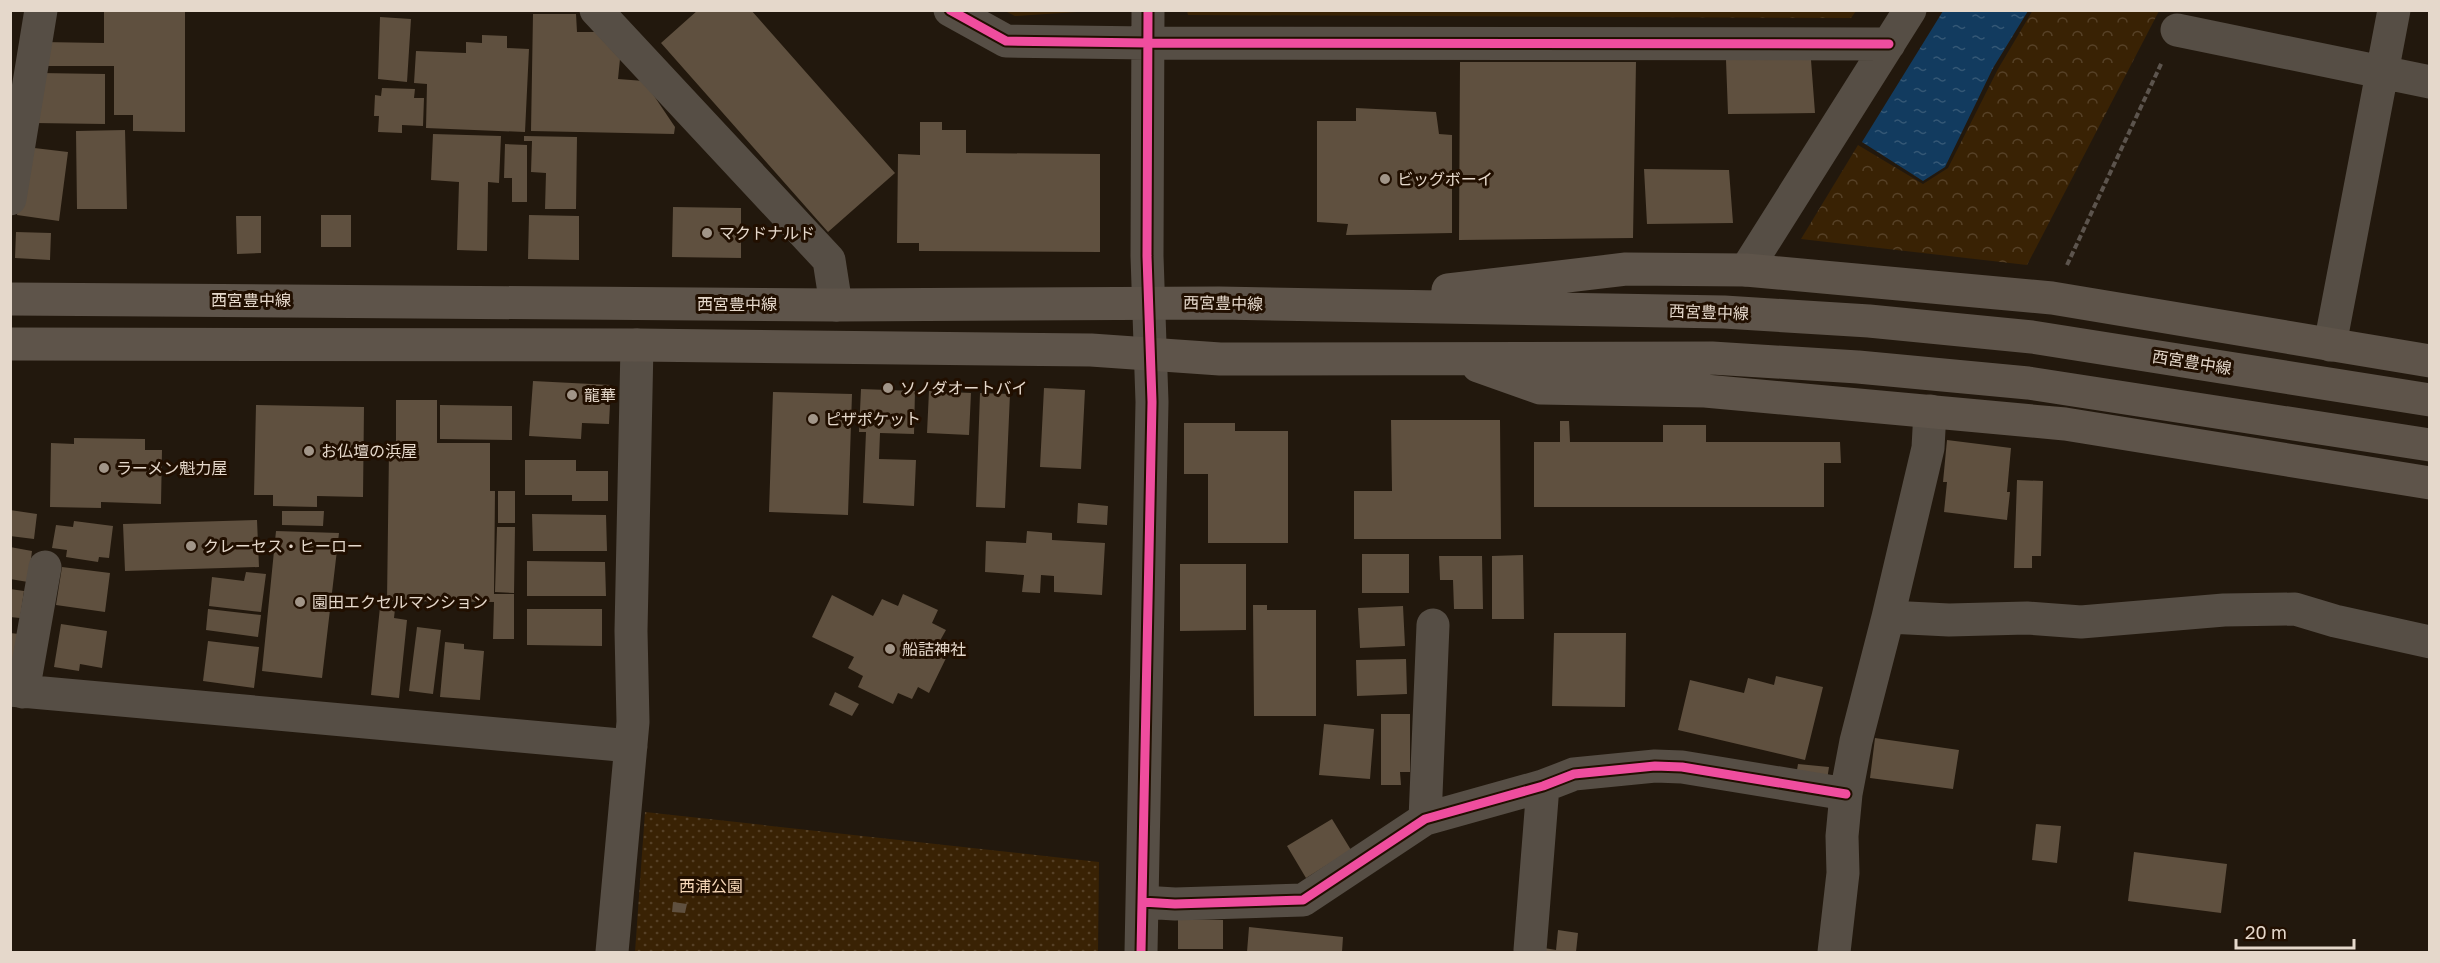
<svg xmlns="http://www.w3.org/2000/svg" width="2440" height="963" viewBox="0 0 2440 963" font-family="'Golos Text','Noto Sans JP',sans-serif">
  <defs>
    <pattern id="forest-crowns" width="20" height="18" patternUnits="userSpaceOnUse" patternTransform="scale(1.5)"><rect width="20" height="18" fill="#392204"/><path d="M2 6a3 3 0 1 1 6 0M12 15a3 3 0 1 1 6 0" fill="none" stroke="#564127"/></pattern>
    <pattern id="park-dots" width="8" height="8" patternUnits="userSpaceOnUse" patternTransform="scale(1.5)"><rect width="8" height="8" fill="#392204"/><path d="M2 2h.1M6 6h.1" fill="none" stroke="#564127" stroke-width="1.8" stroke-linecap="round"/></pattern>
    <pattern id="water-ripples" width="26" height="14" patternUnits="userSpaceOnUse" patternTransform="scale(1.5)"><rect width="26" height="14" fill="#123b5f"/><path d="M2 4q2-2 4 0t4 0M15 11q2-2 4 0t4 0" fill="none" stroke="#345775"/></pattern>
  </defs>
  <rect width="100%" height="100%" fill="#22180d"/>
  <path fill="url(#forest-crowns)" d="M 2033,10 L 2159,11 L 2027,265 L 1801,239 L 1858,145 L 1923,184 L 1948,168 L 1998,69 Z
    M 1005,11 L 1092,11 L 1015,16 Z
    M 1187,11 L 1187,10 L 1856,11 L 1851,18 L 1188,15 Z"/>
  <path fill="url(#park-dots)" d="M 645,812 L 1099,862 L 1098,952 L 635,952 Z"/>
  <path fill="url(#water-ripples)" d="M 1943,11 L 2028,11 L 1993,68 L 1945,167 L 1923,181 L 1862,142 Z"/>
  <path fill="#5f503f" d="M 104,10 L 185,10 L 185,132 L 133,131 L 133,115 L 114,115 L 114,66 L 42,66 L 42,42 L 104,43 Z
    M 698,10 L 751,10 L 895,173 L 828,232 L 661,43 Z
    M 533,14 L 576,14 L 577,32 L 595,32 L 620,59 L 618,79 L 644,81 L 675,127 L 674,134 L 531,131 Z
    M 380,17 L 411,19 L 407,82 L 378,79 Z
    M 482,35 L 507,36 L 507,48 L 529,49 L 525,132 L 426,128 L 427,84 L 414,83 L 416,51 L 466,53 L 466,42 L 482,43 Z
    M 1726,60 L 1811,60 L 1815,113 L 1728,114 Z
    M 1460,62 L 1636,62 L 1633,238 L 1459,240 Z
    M 40,73 L 105,74 L 105,124 L 34,123 Z
    M 382,88 L 415,89 L 414,98 L 424,98 L 423,126 L 402,125 L 402,133 L 378,132 L 379,116 L 374,116 L 375,95 L 381,96 Z
    M 1356,108 L 1436,112 L 1439,134 L 1452,135 L 1452,233 L 1346,235 L 1348,224 L 1317,222 L 1317,121 L 1356,121 Z
    M 920,122 L 942,122 L 942,130 L 966,130 L 966,153 L 1100,154 L 1100,252 L 919,251 L 919,243 L 897,243 L 898,154 L 920,155 Z
    M 125,130 L 127,209 L 77,209 L 76,131 Z
    M 433,134 L 501,136 L 499,183 L 488,182 L 487,251 L 457,250 L 459,182 L 431,180 Z
    M 524,136 L 577,137 L 576,209 L 545,209 L 546,173 L 531,172 L 532,141 L 524,141 Z
    M 505,144 L 527,145 L 527,202 L 512,202 L 512,178 L 504,178 Z
    M 26,147 L 68,152 L 59,221 L 17,215 Z
    M 1644,169 L 1729,170 L 1733,223 L 1647,224 Z
    M 673,207 L 741,208 L 741,258 L 672,257 Z
    M 321,215 L 351,215 L 351,247 L 321,247 Z
    M 529,215 L 579,216 L 579,260 L 528,259 Z
    M 236,216 L 261,216 L 261,253 L 237,254 Z
    M 16,232 L 51,233 L 50,260 L 15,258 Z
    M 533,381 L 611,385 L 609,424 L 582,423 L 581,439 L 529,436 Z
    M 1044,388 L 1085,390 L 1081,469 L 1040,467 Z
    M 861,389 L 915,391 L 914,434 L 880,433 L 879,459 L 916,460 L 914,506 L 863,503 L 866,432 L 859,432 Z
    M 929,391 L 971,393 L 969,435 L 927,433 Z
    M 773,392 L 852,394 L 848,515 L 769,512 Z
    M 980,393 L 1010,394 L 1005,508 L 976,507 Z
    M 396,400 L 437,400 L 437,443 L 490,443 L 490,491 L 495,491 L 494,594 L 514,594 L 514,639 L 493,639 L 494,602 L 387,601 L 389,450 L 396,450 Z
    M 256,405 L 364,407 L 363,497 L 317,496 L 317,507 L 273,506 L 273,495 L 254,495 Z
    M 440,405 L 512,406 L 512,440 L 440,439 Z
    M 1391,420 L 1500,420 L 1501,539 L 1354,539 L 1354,491 L 1392,491 Z
    M 1560,421 L 1569,421 L 1570,442 L 1663,442 L 1663,425 L 1706,425 L 1706,442 L 1840,442 L 1841,463 L 1824,463 L 1824,507 L 1534,507 L 1534,442 L 1560,442 Z
    M 1184,423 L 1235,423 L 1235,431 L 1288,431 L 1288,543 L 1208,543 L 1208,474 L 1184,474 Z
    M 74,438 L 145,439 L 145,450 L 162,450 L 161,504 L 101,502 L 101,508 L 50,507 L 51,443 L 74,444 Z
    M 1947,440 L 2011,448 L 2007,492 L 2010,492 L 2007,520 L 1944,512 L 1947,482 L 1943,482 Z
    M 525,460 L 576,460 L 576,471 L 608,471 L 608,501 L 572,501 L 572,495 L 525,495 Z
    M 2017,480 L 2043,481 L 2041,556 L 2032,556 L 2032,568 L 2014,568 Z
    M 498,491 L 515,491 L 515,523 L 498,523 Z
    M 1078,503 L 1108,506 L 1107,525 L 1077,523 Z
    M 10,510 L 37,514 L 34,539 L 10,536 Z
    M 282,511 L 324,511 L 323,526 L 282,525 Z
    M 532,514 L 606,515 L 607,551 L 533,551 Z
    M 257,520 L 259,567 L 125,571 L 123,524 Z
    M 74,521 L 113,526 L 109,558 L 99,557 L 98,562 L 66,557 L 67,550 L 52,548 L 56,525 L 73,527 Z
    M 497,527 L 515,527 L 514,593 L 495,592 Z
    M 276,531 L 339,533 L 322,678 L 262,671 Z
    M 1027,531 L 1052,533 L 1052,540 L 1105,543 L 1102,595 L 1054,592 L 1054,576 L 1041,575 L 1040,593 L 1022,592 L 1024,575 L 985,572 L 986,541 L 1026,543 Z
    M 10,547 L 32,551 L 28,582 L 10,579 Z
    M 1362,554 L 1409,554 L 1409,593 L 1362,593 Z
    M 1523,555 L 1524,619 L 1492,619 L 1492,556 Z
    M 1439,556 L 1482,556 L 1483,609 L 1454,609 L 1453,580 L 1440,580 Z
    M 527,561 L 605,562 L 606,596 L 527,596 Z
    M 1180,564 L 1246,564 L 1246,630 L 1180,631 Z
    M 62,567 L 110,573 L 105,612 L 56,605 Z
    M 246,572 L 266,574 L 261,612 L 209,606 L 212,577 L 244,581 Z
    M 10,589 L 24,591 L 20,618 L 10,617 Z
    M 903,594 L 938,610 L 932,623 L 946,630 L 937,646 L 949,652 L 929,693 L 918,687 L 912,699 L 898,693 L 893,704 L 858,687 L 863,676 L 848,668 L 854,657 L 812,637 L 832,595 L 873,616 L 882,599 L 898,606 Z
    M 1253,605 L 1267,605 L 1267,610 L 1316,610 L 1316,716 L 1254,716 Z
    M 1403,606 L 1405,646 L 1360,648 L 1358,608 Z
    M 380,607 L 395,609 L 394,618 L 407,620 L 399,698 L 371,695 Z
    M 208,609 L 261,615 L 258,637 L 206,630 Z
    M 527,609 L 602,609 L 602,646 L 527,645 Z
    M 61,624 L 107,631 L 102,668 L 80,664 L 79,671 L 54,667 Z
    M 417,627 L 441,630 L 433,694 L 409,691 Z
    M 10,633 L 19,634 L 15,666 L 10,666 Z
    M 1554,633 L 1626,633 L 1625,707 L 1552,706 Z
    M 208,641 L 259,647 L 254,688 L 203,681 Z
    M 445,642 L 464,644 L 464,649 L 484,651 L 480,700 L 440,697 Z
    M 1406,659 L 1407,694 L 1357,696 L 1356,660 Z
    M 1776,676 L 1823,687 L 1805,760 L 1678,730 L 1690,680 L 1744,693 L 1748,678 L 1774,685 Z
    M 835,692 L 859,704 L 852,716 L 829,705 Z
    M 1381,714 L 1410,714 L 1410,772 L 1400,772 L 1401,785 L 1381,785 Z
    M 1324,724 L 1374,729 L 1370,779 L 1319,775 Z
    M 1875,738 L 1959,750 L 1953,789 L 1870,778 Z
    M 1798,764 L 1829,767 L 1827,780 L 1796,776 Z
    M 1332,819 L 1351,850 L 1306,878 L 1287,846 Z
    M 2036,824 L 2061,826 L 2057,863 L 2032,860 Z
    M 2134,852 L 2227,864 L 2221,913 L 2128,901 Z
    M 673,902 L 687,904 L 685,913 L 672,912 Z
    M 1178,919 L 1223,920 L 1223,949 L 1178,949 Z
    M 1249,927 L 1343,937 L 1342,952 L 1247,952 Z
    M 1558,930 L 1578,933 L 1576,952 L 1543,952 L 1544,948 L 1556,950 Z"/>
  <g fill="none" stroke-linecap="round" stroke-linejoin="round">
    <path stroke="#5c544d" stroke-width="4" stroke-dasharray="6 3" stroke-linecap="butt" d="M 2067,265 L 2162,62"/>
    <path stroke="#564e45" stroke-width="33" d="M 596,10 L 829,260 L 836,305
      M 950,10 L 1006,41 L 1148,43 L 1889,44
      M 2177,30 L 2430,82
      M 10,199 L 41,10
      M 1746,270 L 1910,10
      M 2330,345 L 2394,10
      M 1888,617 L 1949,620 L 2027,618 L 2081,622 L 2224,610 L 2295,609 L 2335,621 L 2430,642
      M 10,690 L 631,746
      M 23,692 L 45,567
      M 1425,819 L 1433,625
      M 1142,902 L 1175,904 L 1303,900 L 1425,819 L 1543,786 L 1574,774 L 1655,766 L 1682,767 L 1846,794
      M 1530,950 L 1543,786
      M 612,952 L 633,722 L 631,631 L 637,345
      M 1141,952 L 1152,402 L 1147,256 L 1148,10
      M 1834,952 L 1843,873 L 1842,836 L 1846,794 L 1856,741 L 1888,617 L 1928,448 L 1930,411"/>
    <path stroke="#5e544a" stroke-width="33" d="M 1448,290 L 1626,269 L 1746,270 L 2052,298 L 2430,361
      M 10,299 L 836,305 L 1219,303 L 1724,312 L 1869,321 L 2032,337 L 2430,400
      M 10,344 L 637,345 L 1091,350 L 1220,359 L 1712,358 L 1858,367 L 2028,383 L 2430,445
      M 1478,366 L 1540,388 L 1705,391 L 2065,424 L 2430,483"/>
    <defs>
      <path id="cycleway" d="M 950,10 L 1006,41 L 1148,43 L 1889,44
        M 1142,902 L 1175,904 L 1303,900 L 1425,819 L 1543,786 L 1574,774 L 1655,766 L 1682,767 L 1846,794
        M 1141,952 L 1152,402 L 1147,256 L 1148,10"/>
    </defs>
    <use href="#cycleway" stroke="#210f00" stroke-width="13"/>
    <use href="#cycleway" stroke="#ef4d9e" stroke-width="9"/>
  </g>
  <g fill="#a19588" stroke="#210f00" stroke-width="2">
    <circle cx="1385" cy="179" r="6"/>
    <circle cx="707" cy="233" r="6"/>
    <circle cx="888" cy="388" r="6"/>
    <circle cx="572" cy="395" r="6"/>
    <circle cx="813" cy="419" r="6"/>
    <circle cx="309" cy="451" r="6"/>
    <circle cx="104" cy="468" r="6"/>
    <circle cx="191" cy="546" r="6"/>
    <circle cx="300" cy="602" r="6"/>
    <circle cx="890" cy="649" r="6"/>
  </g>
  <g text-anchor="middle" stroke-width="6" stroke-linejoin="round" paint-order="stroke">
    <g font-size="16" fill="#e5d8cb" stroke="#210f00" text-anchor="start">
      <text x="1397" y="185">ビッグボーイ</text>
      <text x="719" y="239">マクドナルド</text>
      <text x="900" y="394">ソノダオートバイ</text>
      <text x="584" y="401">龍華</text>
      <text x="825" y="425">ピザポケット</text>
      <text x="321" y="457">お仏壇の浜屋</text>
      <text x="116" y="474">ラーメン魁力屋</text>
      <text x="203" y="552">クレーセス・ヒーロー</text>
      <text x="312" y="608">園田エクセルマンション</text>
      <text x="902" y="655">船詰神社</text>
    </g>
    <g font-size="16" fill="#e5d8cb" stroke="#210f00">
      <text x="251" y="306">西宮豊中線</text>
      <text transform="translate(1223 303) rotate(1)" y="6">西宮豊中線</text>
      <text x="737" y="310">西宮豊中線</text>
      <text transform="translate(1709 312) rotate(2)" y="6">西宮豊中線</text>
      <text transform="translate(2192 362) rotate(9)" y="6">西宮豊中線</text>
    </g>
    <g font-size="16" fill="#f8d9ba" stroke="#210f00">
      <text x="711" y="892">西浦公園</text>
    </g>
  </g>
  <rect width="2440" height="963" fill="none" stroke="#e5d8cb" stroke-width="24"/>
  <path d="M2236 939v9h118v-9" fill="none" stroke="#e5d8cb" stroke-width="3"/>
  <text x="2245" y="939" font-size="18" fill="#e5d8cb" stroke="#210f00" stroke-width="4.5" paint-order="stroke">20 m</text>
</svg>
